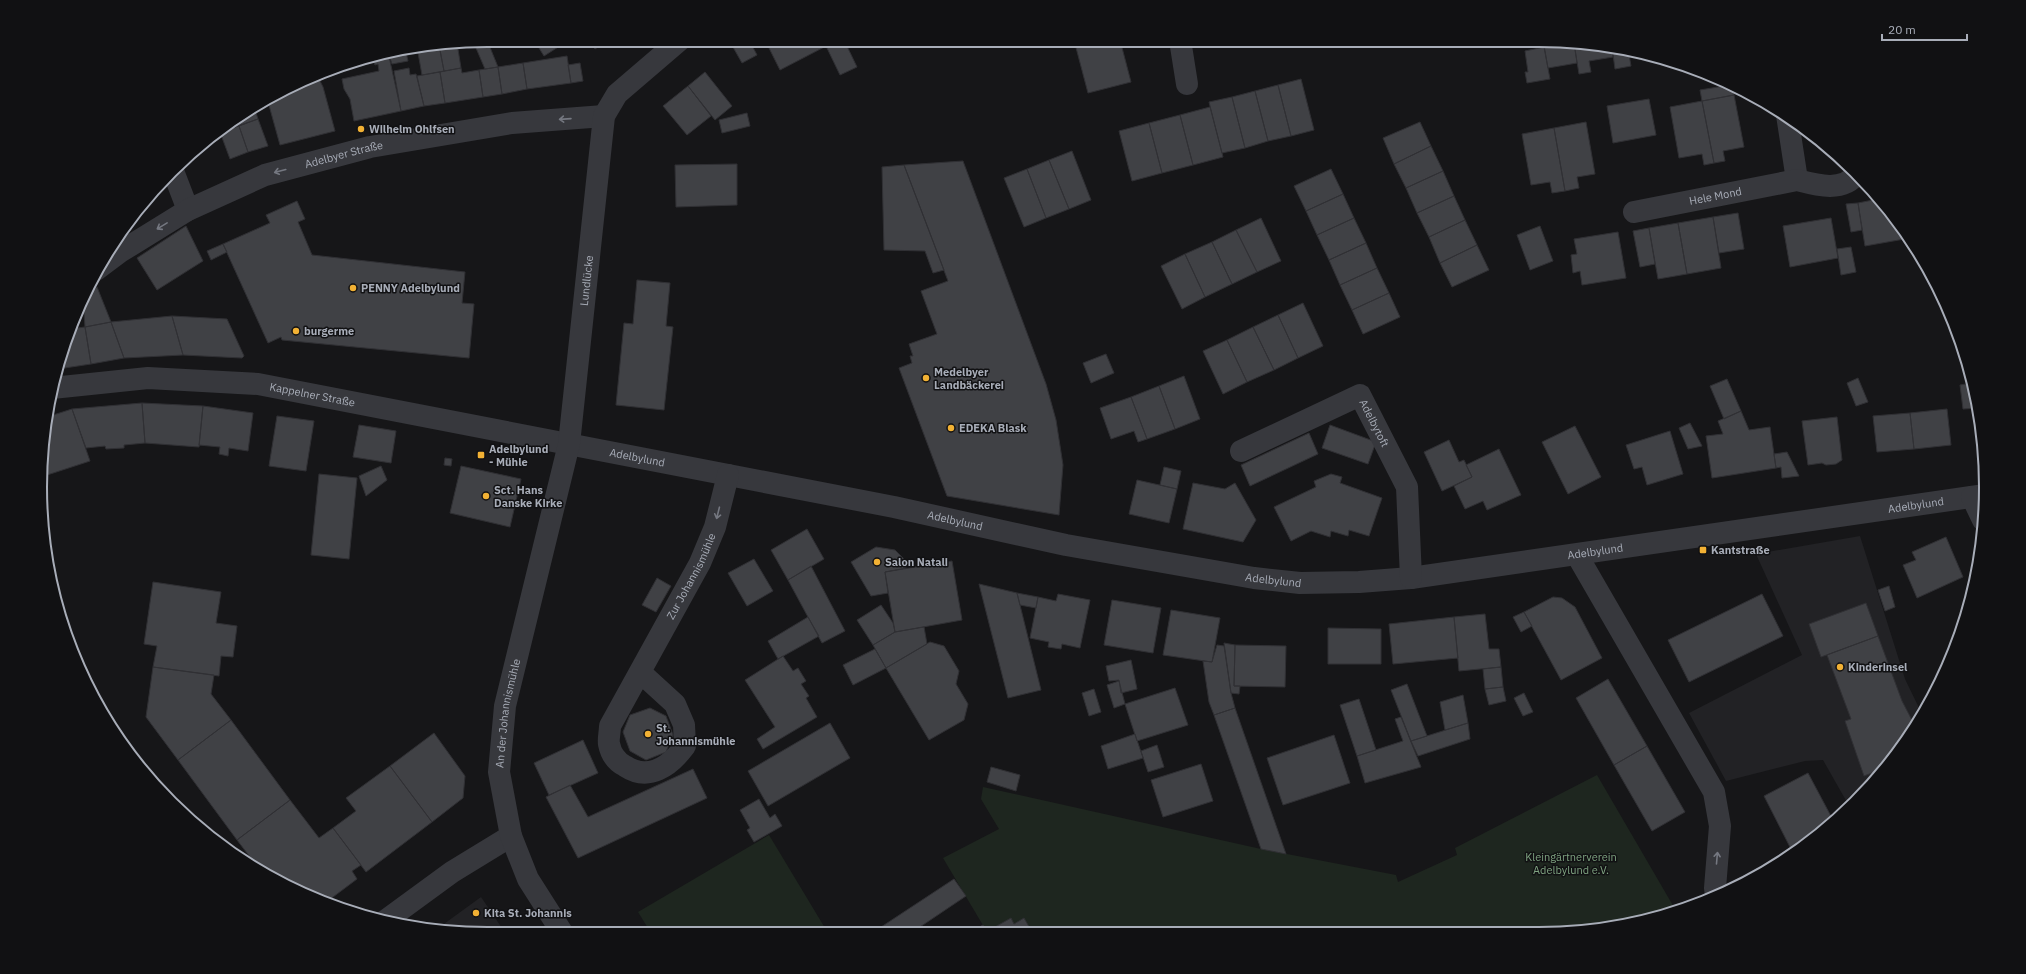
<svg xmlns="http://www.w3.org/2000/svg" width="2026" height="974" viewBox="0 0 2026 974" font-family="'IBM Plex Sans',sans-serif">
  <rect width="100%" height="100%" fill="#161618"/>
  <path fill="#222225" d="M 1860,536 L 1905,679 L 1921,712 L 1894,759 L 1848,804 L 1823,760 L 1805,761 L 1726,781 L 1689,713 L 1802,655 L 1756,554 Z
    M 481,897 L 506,934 L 437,929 Z"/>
  <path fill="#1e261f" d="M 1597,775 L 1675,909 L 1598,930 L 987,932 L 943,858 L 999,829 L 981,799 L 983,787 L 1261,849 L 1396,875 L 1398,882 L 1457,855 L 1455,848 Z
    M 769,835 L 828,933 L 651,933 L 638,912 Z"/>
  <path fill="#404145" stroke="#303034" d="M 487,40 L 498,67 L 485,69 L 473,41 Z
    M 534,40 L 565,40 L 566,42 L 544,56 Z
    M 589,40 L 608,40 L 595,49 Z
    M 729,40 L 749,40 L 757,55 L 742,63 Z
    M 765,40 L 828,40 L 830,44 L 780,70 Z
    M 828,40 L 844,40 L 857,67 L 840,75 L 826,46 L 830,44 Z
    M 1074,40 L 1120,40 L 1131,82 L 1088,93 Z
    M 1543,40 L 1574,43 L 1577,63 L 1548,68 Z
    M 457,43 L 461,68 L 444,71 L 439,45 Z
    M 1574,43 L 1612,47 L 1613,57 L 1589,61 L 1591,72 L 1579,74 Z
    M 439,45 L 444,71 L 422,75 L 417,47 Z
    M 1544,47 L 1550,79 L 1527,83 L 1525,72 L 1528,72 L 1525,51 Z
    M 1612,47 L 1628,49 L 1631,66 L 1615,69 Z
    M 405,48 L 408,61 L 392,64 L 388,52 Z
    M 388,52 L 401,111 L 354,121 L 350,99 L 344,89 L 342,79 L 379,71 L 378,64 L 375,65 L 371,56 Z
    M 567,56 L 571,83 L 527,89 L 523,63 Z
    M 523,63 L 527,89 L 502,94 L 498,67 Z
    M 580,63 L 583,81 L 571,83 L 568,65 Z
    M 498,67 L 502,94 L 483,97 L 479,70 Z
    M 409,68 L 410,75 L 416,74 L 424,106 L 401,111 L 394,71 Z
    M 461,68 L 462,73 L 479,70 L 483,97 L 445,103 L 440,72 Z
    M 440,72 L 445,103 L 424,106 L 417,76 Z
    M 705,72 L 732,106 L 715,120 L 688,86 Z
    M 317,76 L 318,77 L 297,87 L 296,85 Z
    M 318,77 L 323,87 L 335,131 L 280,145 L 267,98 L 296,85 L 297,87 Z
    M 1301,79 L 1314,130 L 1291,136 L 1278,85 Z
    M 1278,85 L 1291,136 L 1268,141 L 1255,91 Z
    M 1730,85 L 1732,86 L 1734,95 L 1702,101 L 1700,90 Z
    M 688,86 L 711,116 L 687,135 L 663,106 Z
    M 1255,91 L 1268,141 L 1245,148 L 1232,97 Z
    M 1734,95 L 1744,147 L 1723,151 L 1725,161 L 1714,163 L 1702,101 Z
    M 1232,97 L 1245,148 L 1222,153 L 1209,102 Z
    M 1649,99 L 1656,135 L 1613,143 L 1607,106 Z
    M 1702,101 L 1714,163 L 1704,165 L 1702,154 L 1679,158 L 1670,107 Z
    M 254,107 L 258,119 L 220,132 L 219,130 Z
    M 1210,107 L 1223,157 L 1193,165 L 1180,115 Z
    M 747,113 L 750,126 L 722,133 L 719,120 Z
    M 1180,115 L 1193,165 L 1162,173 L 1149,123 Z
    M 258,119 L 268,146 L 248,152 L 239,126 Z
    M 1420,122 L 1431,146 L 1394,164 L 1383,138 Z
    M 1586,122 L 1595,174 L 1577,177 L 1579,188 L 1565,191 L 1554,128 Z
    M 1149,123 L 1162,173 L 1132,181 L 1119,131 Z
    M 239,126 L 248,152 L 230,159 L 220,132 Z
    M 1554,128 L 1565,191 L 1552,193 L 1550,182 L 1531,185 L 1522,134 Z
    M 1431,146 L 1443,171 L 1406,188 L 1394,164 Z
    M 1072,151 L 1091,200 L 1069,209 L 1049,160 Z
    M 1049,160 L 1069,209 L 1046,218 L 1027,169 Z
    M 963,161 L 1046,384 L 1056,420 L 1063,465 L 1059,515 L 947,496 L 899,368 L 912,363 L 910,356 L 913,356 L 909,344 L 937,334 L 921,291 L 948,281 L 904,165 Z
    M 737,164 L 737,205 L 676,207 L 675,165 Z
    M 904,165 L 944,270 L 933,273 L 925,251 L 884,250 L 882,167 Z
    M 1027,169 L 1046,218 L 1024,227 L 1004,178 Z
    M 1331,169 L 1343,194 L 1306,211 L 1294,186 Z
    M 1443,171 L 1454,196 L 1417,213 L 1406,188 Z
    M 1343,194 L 1354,218 L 1317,235 L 1306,211 Z
    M 1454,196 L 1465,220 L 1429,237 L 1417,213 Z
    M 1878,199 L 1910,238 L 1865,246 L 1858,203 Z
    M 297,201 L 305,219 L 298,222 L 312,255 L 465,272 L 462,303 L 474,304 L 469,358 L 282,340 L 281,337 L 268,343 L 223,244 L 270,223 L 266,215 Z
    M 1858,203 L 1862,230 L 1851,232 L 1846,204 Z
    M 1738,213 L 1744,249 L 1719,253 L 1713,217 Z
    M 1713,217 L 1721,268 L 1687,274 L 1678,223 Z
    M 1261,218 L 1281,261 L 1257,272 L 1236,230 Z
    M 1354,218 L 1366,243 L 1329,260 L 1317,235 Z
    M 1831,218 L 1838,258 L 1790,267 L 1783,226 Z
    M 1465,220 L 1477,245 L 1440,263 L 1429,237 Z
    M 1678,223 L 1687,274 L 1658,279 L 1649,228 Z
    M 186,226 L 203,261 L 157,290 L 137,258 Z
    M 1540,226 L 1553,261 L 1530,270 L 1517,235 Z
    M 1649,228 L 1655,264 L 1640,267 L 1633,231 Z
    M 1236,230 L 1257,272 L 1232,284 L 1212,242 Z
    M 1618,232 L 1626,278 L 1582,285 L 1580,271 L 1573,273 L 1571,255 L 1577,254 L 1574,239 Z
    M 1212,242 L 1232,284 L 1205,297 L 1185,254 Z
    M 1366,243 L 1377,268 L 1340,285 L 1329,260 Z
    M 223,244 L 227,252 L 211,260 L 207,251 Z
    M 1477,245 L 1489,270 L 1452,287 L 1440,263 Z
    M 1851,247 L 1856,272 L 1841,275 L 1837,249 Z
    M 1185,254 L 1205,297 L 1182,309 L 1161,266 Z
    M 1377,268 L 1389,293 L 1352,310 L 1340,285 Z
    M 637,280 L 670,283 L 666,326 L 673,327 L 664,410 L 616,405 L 624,323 L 633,324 Z
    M 97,287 L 111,322 L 85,327 L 83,299 Z
    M 1389,293 L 1400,317 L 1363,334 L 1352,310 Z
    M 1303,303 L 1323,346 L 1298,358 L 1278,315 Z
    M 1278,315 L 1298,358 L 1274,370 L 1253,327 Z
    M 172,316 L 183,355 L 124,358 L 111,322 Z
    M 172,316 L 227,319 L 244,356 L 242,358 L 183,355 Z
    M 111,322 L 124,358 L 91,364 L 85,327 Z
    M 85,327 L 91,364 L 58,369 L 70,329 Z
    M 1253,327 L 1274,370 L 1247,382 L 1227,340 Z
    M 1227,340 L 1247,382 L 1223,394 L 1203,351 Z
    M 1106,354 L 1114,373 L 1091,383 L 1083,363 Z
    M 1184,376 L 1200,419 L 1175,429 L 1159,386 Z
    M 1858,378 L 1868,402 L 1856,406 L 1847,383 Z
    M 1727,379 L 1741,411 L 1724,419 L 1710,386 Z
    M 1972,383 L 1978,408 L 1963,409 L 1960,385 Z
    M 1159,386 L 1175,429 L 1147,439 L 1131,397 Z
    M 1131,397 L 1147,439 L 1138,442 L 1134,431 L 1111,439 L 1100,408 Z
    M 142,403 L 203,406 L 199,447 L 145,443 Z
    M 142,403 L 145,443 L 124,445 L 124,448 L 106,449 L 105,446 L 86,448 L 72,409 Z
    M 203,406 L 253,413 L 248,451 L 229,448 L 228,456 L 219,454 L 220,447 L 199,445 Z
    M 72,409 L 90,461 L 41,477 L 47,417 Z
    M 1947,409 L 1951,445 L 1914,449 L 1910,413 Z
    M 1741,411 L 1749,430 L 1770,427 L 1776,468 L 1712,478 L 1706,436 L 1723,434 L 1718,421 Z
    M 1910,413 L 1914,449 L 1877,452 L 1873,416 Z
    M 277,416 L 314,421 L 306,471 L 269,466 Z
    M 1837,417 L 1842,460 L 1836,464 L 1826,465 L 1822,463 L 1808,465 L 1802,421 Z
    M 1690,423 L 1702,446 L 1688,449 L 1679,428 Z
    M 359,425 L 396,431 L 391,463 L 353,457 Z
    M 1330,425 L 1376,442 L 1368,464 L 1322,448 Z
    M 1575,426 L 1601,477 L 1568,494 L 1542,442 Z
    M 1670,431 L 1683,474 L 1647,485 L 1642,467 L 1634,469 L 1626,445 Z
    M 1309,433 L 1318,454 L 1250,486 L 1241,465 Z
    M 1449,440 L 1459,462 L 1464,460 L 1472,477 L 1442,491 L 1424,452 Z
    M 1499,449 L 1521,495 L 1487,510 L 1483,501 L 1465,509 L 1454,486 L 1472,477 L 1466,465 Z
    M 1787,452 L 1799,476 L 1782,478 L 1781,467 L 1776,468 L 1774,454 Z
    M 445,458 L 452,459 L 451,466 L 444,465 Z
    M 381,466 L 387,480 L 366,496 L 359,476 Z
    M 461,466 L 521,479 L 510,527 L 450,513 Z
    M 1164,467 L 1181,471 L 1177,489 L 1160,485 Z
    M 319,474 L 357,478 L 349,559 L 311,555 Z
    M 1331,474 L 1342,477 L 1340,483 L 1382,498 L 1369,536 L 1349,530 L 1348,536 L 1331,531 L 1330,537 L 1311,531 L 1291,541 L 1274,507 L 1316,487 L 1314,481 Z
    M 1137,480 L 1177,489 L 1169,523 L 1129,514 Z
    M 1193,483 L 1225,489 L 1235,483 L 1256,520 L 1243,542 L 1183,529 Z
    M 807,529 L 824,559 L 788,580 L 771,550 Z
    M 1946,537 L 1963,577 L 1917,598 L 1903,565 L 1916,560 L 1912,552 Z
    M 876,547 L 895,550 L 904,559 L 906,568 L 885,572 L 888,593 L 871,596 L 851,562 Z
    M 754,559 L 773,591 L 747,606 L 728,573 Z
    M 952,561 L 962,620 L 895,632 L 885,572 Z
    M 811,566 L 845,631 L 822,643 L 788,580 Z
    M 657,578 L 671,586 L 656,612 L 642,605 Z
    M 153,582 L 221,592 L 216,623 L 237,626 L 233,657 L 221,656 L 219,676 L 153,667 L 157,646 L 144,644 Z
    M 979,584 L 1017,593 L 1041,690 L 1008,698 Z
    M 1889,586 L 1895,607 L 1885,611 L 1878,590 Z
    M 1017,593 L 1038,597 L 1036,608 L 1020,605 Z
    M 1058,594 L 1090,600 L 1080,648 L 1062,644 L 1061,649 L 1048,647 L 1049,642 L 1030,638 L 1038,597 L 1056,601 Z
    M 1762,594 L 1783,636 L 1689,682 L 1668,640 Z
    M 1553,597 L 1562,598 L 1575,607 L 1602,658 L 1561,680 L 1524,612 Z
    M 1112,600 L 1161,608 L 1153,653 L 1104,645 Z
    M 1866,603 L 1878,636 L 1821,657 L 1809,624 Z
    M 881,605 L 893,623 L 895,632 L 873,645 L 857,620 Z
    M 1171,610 L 1220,618 L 1212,662 L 1163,655 Z
    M 1524,612 L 1532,626 L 1521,632 L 1513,617 Z
    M 1485,614 L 1489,649 L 1499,649 L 1501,667 L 1459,671 L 1454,617 Z
    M 808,617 L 819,636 L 778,659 L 768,641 Z
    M 1454,617 L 1458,658 L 1393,664 L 1389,624 Z
    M 924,627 L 927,644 L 886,668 L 873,645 L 895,632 Z
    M 1328,628 L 1381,629 L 1381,664 L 1328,664 Z
    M 1878,636 L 1902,701 L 1914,724 L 1894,759 L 1885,768 L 1864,776 L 1845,721 L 1851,719 L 1827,655 Z
    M 930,642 L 944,646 L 959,671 L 956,684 L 968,704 L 964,720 L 929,740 L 886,668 Z
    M 1224,643 L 1235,645 L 1234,686 L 1240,686 L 1239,694 L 1231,693 Z
    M 1217,645 L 1224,646 L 1231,693 L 1235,708 L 1214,715 L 1209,702 L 1203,661 L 1212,662 Z
    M 1235,645 L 1286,646 L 1285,687 L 1234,686 Z
    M 875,649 L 886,668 L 853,685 L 843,665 Z
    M 783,656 L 793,671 L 798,668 L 806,681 L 801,684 L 809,696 L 806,698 L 817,717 L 763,749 L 757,739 L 775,727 L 745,680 Z
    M 1131,660 L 1137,689 L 1121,693 L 1119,680 L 1109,681 L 1106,666 Z
    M 153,667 L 214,675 L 211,694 L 231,720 L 178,760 L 146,717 Z
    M 1501,667 L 1503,687 L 1485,689 L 1483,669 Z
    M 1608,679 L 1647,746 L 1614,765 L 1576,698 Z
    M 1119,681 L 1125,704 L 1114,708 L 1107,685 Z
    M 1407,684 L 1427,736 L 1411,741 L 1391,690 Z
    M 1503,687 L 1506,701 L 1489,705 L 1485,689 Z
    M 1175,688 L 1188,725 L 1137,741 L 1125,704 Z
    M 1094,689 L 1101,712 L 1089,716 L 1082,693 Z
    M 1524,693 L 1533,712 L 1523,716 L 1514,698 Z
    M 1463,695 L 1468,723 L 1445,730 L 1440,702 Z
    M 1359,699 L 1376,750 L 1357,756 L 1340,705 Z
    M 650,708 L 666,716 L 673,735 L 666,752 L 646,760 L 630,751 L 623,732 L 630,715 Z
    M 1235,708 L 1286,854 L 1261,849 L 1214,715 Z
    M 1401,717 L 1421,767 L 1365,783 L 1357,756 L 1403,741 L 1395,719 Z
    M 231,720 L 290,800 L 237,840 L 178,760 Z
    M 830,723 L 850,758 L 768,806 L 748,771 Z
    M 1468,723 L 1470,739 L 1418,756 L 1411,741 Z
    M 434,733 L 465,776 L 463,798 L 432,822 L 390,766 Z
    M 1135,734 L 1143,758 L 1108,769 L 1101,746 Z
    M 1334,735 L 1350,783 L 1283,805 L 1267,758 Z
    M 583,740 L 598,773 L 549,795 L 534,763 Z
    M 1157,745 L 1164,767 L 1148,772 L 1141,751 Z
    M 1647,746 L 1685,812 L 1652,831 L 1614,765 Z
    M 1201,764 L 1213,801 L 1163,817 L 1151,780 Z
    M 390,766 L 432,822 L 366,872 L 333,828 L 356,811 L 346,798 Z
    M 991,767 L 1020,775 L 1016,791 L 987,782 Z
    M 693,769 L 707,798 L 578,858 L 546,797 L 570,785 L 588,817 Z
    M 1808,773 L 1833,820 L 1812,841 L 1792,851 L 1764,796 Z
    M 759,799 L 770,818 L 775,814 L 782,826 L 754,842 L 747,830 L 750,828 L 740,810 Z
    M 290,800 L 319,838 L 333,828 L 361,865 L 352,871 L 357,879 L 325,903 L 316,900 L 260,870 L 237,840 Z
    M 954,879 L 966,896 L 911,933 L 872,933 Z
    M 1011,918 L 1014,924 L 1024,918 L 1032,932 L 998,932 L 995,927 Z
    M 983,925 L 987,932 L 970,932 Z"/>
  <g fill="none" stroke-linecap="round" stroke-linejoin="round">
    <g stroke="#37383d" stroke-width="22">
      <path d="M 1180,40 L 1187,84"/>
      <path d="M 1787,115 L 1797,180"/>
      <path d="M 173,171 L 188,210"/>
      <path id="s1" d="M 1634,212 L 1797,180 C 1816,185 1844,193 1857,173"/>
      <path id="s2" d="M 96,270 L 120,252 L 188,210 L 265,175 L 370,147 L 512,123 L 604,116"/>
      <path id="s3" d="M 52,388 L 148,378 L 258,384 L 894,507 L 1066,545 L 1254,578 L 1300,583 L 1359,582 L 1411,578 L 1985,495"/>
      <path id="s4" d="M 1241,451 L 1360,395 L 1407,487 L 1411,578"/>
      <path d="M 1972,497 L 1983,520"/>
      <path d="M 1577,555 L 1714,792 L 1720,826 L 1715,888 L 1716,896"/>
      <path id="s5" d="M 640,672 L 675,704 L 684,725 L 685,746 C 670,766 649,782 625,766 C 617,762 611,754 609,744 C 608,739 610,732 610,726 L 700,563 L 715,527 L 728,475"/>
      <path d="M 385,921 L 452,872 L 511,836"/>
      <path id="s6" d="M 563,934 L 528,879 L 511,836 L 499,772 L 505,706 L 569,444 L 604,116 L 617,94 L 680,40"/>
    </g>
  </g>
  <defs><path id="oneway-shaft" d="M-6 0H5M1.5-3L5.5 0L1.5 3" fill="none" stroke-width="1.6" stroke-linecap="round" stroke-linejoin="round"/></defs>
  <g stroke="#757881">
    <use href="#oneway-shaft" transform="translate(565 119) rotate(176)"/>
    <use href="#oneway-shaft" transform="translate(280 171) rotate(165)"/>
    <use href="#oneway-shaft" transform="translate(162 226) rotate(149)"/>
    <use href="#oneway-shaft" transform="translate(718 513) rotate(104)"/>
    <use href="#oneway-shaft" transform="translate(1717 858) rotate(-85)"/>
  </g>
  <g fill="#f2b134" stroke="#111113" stroke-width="1.5">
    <circle cx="361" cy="129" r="4"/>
    <circle cx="353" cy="288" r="4"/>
    <circle cx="296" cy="331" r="4"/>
    <circle cx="926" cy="378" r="4"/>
    <circle cx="951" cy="428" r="4"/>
    <rect x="477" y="451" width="8" height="8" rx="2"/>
    <circle cx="486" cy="496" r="4"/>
    <rect x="1699" y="546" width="8" height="8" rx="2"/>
    <circle cx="877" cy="562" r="4"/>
    <circle cx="1840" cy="667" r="4"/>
    <circle cx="648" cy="734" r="4"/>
    <circle cx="476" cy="913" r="4"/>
  </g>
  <g text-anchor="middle" stroke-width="3" stroke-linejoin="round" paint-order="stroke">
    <g font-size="11" font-weight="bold" fill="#a8adb8" stroke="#111113" text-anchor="start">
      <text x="369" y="133">Wilhelm Ohlfsen</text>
      <text x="361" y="292">PENNY Adelbylund</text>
      <text x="304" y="335">burgerme</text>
      <text x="934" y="376">Medelbyer<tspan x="934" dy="13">Landbäckerei</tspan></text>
      <text x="959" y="432">EDEKA Blask</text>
      <text x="489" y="453">Adelbylund<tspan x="489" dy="13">- Mühle</tspan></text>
      <text x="494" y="494">Sct. Hans<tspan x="494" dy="13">Danske Kirke</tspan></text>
      <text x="1711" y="554">Kantstraße</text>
      <text x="885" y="566">Salon Natali</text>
      <text x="1848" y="671">Kinderinsel</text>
      <text x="656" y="732">St.<tspan x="656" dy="13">Johannismühle</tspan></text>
      <text x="484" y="917">Kita St. Johannis</text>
    </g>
    <g font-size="11" fill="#a8adb8" stroke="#111113">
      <text dy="4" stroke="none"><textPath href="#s2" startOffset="276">Adelbyer Straße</textPath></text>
      <text dy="4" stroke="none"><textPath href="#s1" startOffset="83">Hele Mond</textPath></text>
      <text dy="4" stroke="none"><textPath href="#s6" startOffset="677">Lundlücke</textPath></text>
      <text dy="4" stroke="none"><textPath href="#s3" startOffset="262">Kappelner Straße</textPath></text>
      <text dy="4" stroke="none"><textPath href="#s4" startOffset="163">Adelbytoft</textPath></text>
      <text dy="4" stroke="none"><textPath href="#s3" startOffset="593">Adelbylund</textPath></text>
      <text dy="4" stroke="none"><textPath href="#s3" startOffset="1889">Adelbylund</textPath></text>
      <text dy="4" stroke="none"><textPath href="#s3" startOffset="917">Adelbylund</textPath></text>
      <text dy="4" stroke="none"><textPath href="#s3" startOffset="1565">Adelbylund</textPath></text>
      <text dy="4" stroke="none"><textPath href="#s5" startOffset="379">Zur Johannismühle</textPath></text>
      <text dy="4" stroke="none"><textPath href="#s3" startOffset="1241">Adelbylund</textPath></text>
      <text dy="4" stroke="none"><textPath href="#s6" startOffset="236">An der Johannismühle</textPath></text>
    </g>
    <g font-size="11" fill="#7fa381" stroke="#111113">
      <text x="1571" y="861">Kleingärtnerverein<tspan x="1571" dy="13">Adelbylund e.V.</tspan></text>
    </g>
  </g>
  <path d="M0 0H2026V974H0ZM487 47H1539A440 440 0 0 1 1979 487V487A440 440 0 0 1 1539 927H487A440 440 0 0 1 47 487V487A440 440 0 0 1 487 47Z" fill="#111113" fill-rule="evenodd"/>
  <path fill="none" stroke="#a8adb8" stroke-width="2" d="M487 47H1539A440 440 0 0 1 1979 487V487A440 440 0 0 1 1539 927H487A440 440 0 0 1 47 487V487A440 440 0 0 1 487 47Z"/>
  <path d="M1882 34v6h85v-6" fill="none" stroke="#a8adb8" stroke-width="2"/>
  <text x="1888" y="34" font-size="12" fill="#a8adb8" stroke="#111113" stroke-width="3" paint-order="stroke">20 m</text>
</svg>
